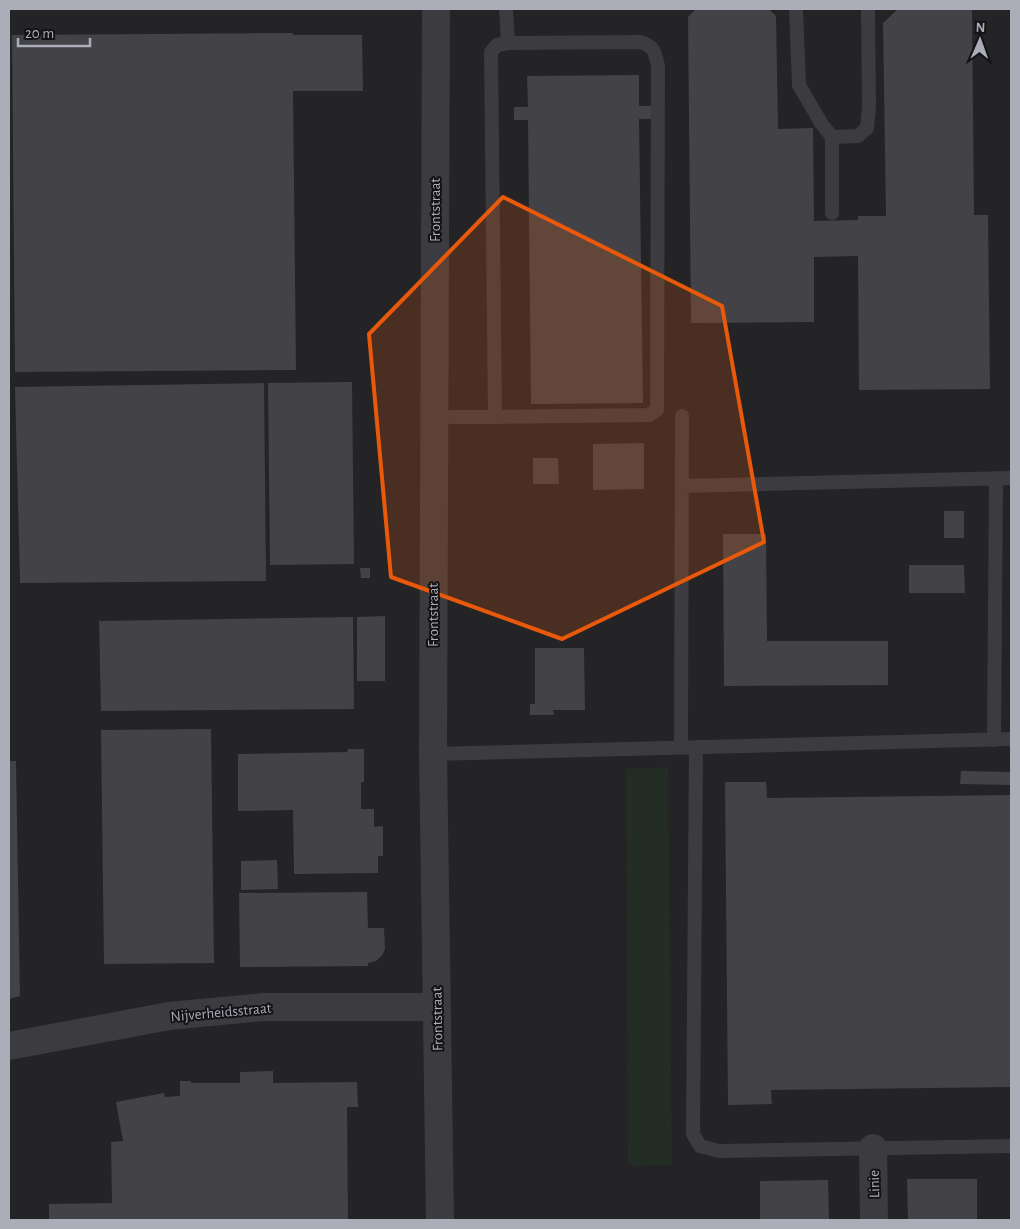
<svg xmlns="http://www.w3.org/2000/svg" width="1020" height="1229" viewBox="0 0 1020 1229" font-family="'Alegreya Sans',sans-serif">
  <rect width="100%" height="100%" fill="#18181a"/>
  <path fill="#242427" d="M 9,9 L 1011,9 L 1011,1220 L 9,1220 Z"/>
  <path fill="#242c26" d="M 668,767 L 672,1165 L 628,1166 L 626,769 Z"/>
  <path fill="#424247" d="M 696,9 L 769,9 L 776,16 L 778,129 L 813,128 L 814,221 L 858,220 L 858,216 L 886,216 L 883,23 L 898,9 L 972,9 L 974,215 L 988,215 L 990,389 L 859,390 L 858,256 L 814,257 L 814,322 L 691,323 L 688,17 Z
    M 293,33 L 293,35 L 362,35 L 363,91 L 293,91 L 296,370 L 15,372 L 12,35 Z
    M 639,75 L 639,106 L 653,106 L 653,119 L 639,119 L 643,403 L 531,404 L 528,120 L 514,120 L 514,107 L 528,107 L 527,76 Z
    M 352,382 L 354,564 L 270,565 L 268,383 Z
    M 264,383 L 266,581 L 20,583 L 15,387 Z
    M 644,443 L 644,489 L 593,490 L 593,444 Z
    M 533,458 L 558,458 L 559,484 L 533,484 Z
    M 944,511 L 964,511 L 964,538 L 944,538 Z
    M 723,534 L 766,534 L 767,641 L 888,641 L 888,685 L 724,686 Z
    M 909,565 L 964,565 L 965,593 L 909,593 Z
    M 360,568 L 370,568 L 370,578 L 361,578 Z
    M 385,616 L 385,681 L 357,681 L 357,617 Z
    M 353,617 L 354,709 L 101,711 L 99,621 Z
    M 535,648 L 584,648 L 585,710 L 553,710 L 554,715 L 530,715 L 530,704 L 535,704 Z
    M 211,729 L 214,963 L 104,964 L 101,730 Z
    M 348,749 L 364,749 L 364,782 L 361,782 L 361,809 L 374,809 L 374,827 L 383,826 L 383,856 L 378,856 L 378,873 L 294,874 L 293,810 L 238,811 L 238,754 L 347,752 Z
    M 9,761 L 16,761 L 20,996 L 9,999 Z
    M 961,771 L 1011,772 L 1011,785 L 960,784 Z
    M 725,782 L 766,782 L 767,798 L 1011,795 L 1011,1087 L 771,1090 L 772,1104 L 728,1105 Z
    M 277,860 L 278,889 L 241,890 L 241,861 Z
    M 367,892 L 368,928 L 384,928 L 385,949 L 383,954 L 376,961 L 368,963 L 368,966 L 240,967 L 239,893 Z
    M 273,1071 L 273,1083 L 357,1082 L 358,1107 L 347,1107 L 348,1220 L 49,1220 L 49,1204 L 112,1203 L 111,1142 L 123,1141 L 116,1102 L 164,1093 L 165,1097 L 180,1096 L 180,1081 L 191,1081 L 191,1083 L 240,1083 L 240,1072 Z
    M 907,1179 L 977,1179 L 977,1220 L 908,1220 Z
    M 824,1180 L 828,1180 L 829,1220 L 760,1220 L 760,1181 Z"/>
  <g fill="none" stroke-linecap="round" stroke-linejoin="round">
    <path stroke="#3b3b40" stroke-width="14" d="M 796,9 L 799,85 L 821,123 L 832,137 L 832,213
      M 832,137 L 858,136 L 867,128 L 869,107 L 868,9
      M 434,417 L 495,417 L 491,52 L 497,45 L 508,43 L 506,9
      M 495,417 L 649,415 L 657,410 L 658,66 C 655,52 654,46 640,42 L 508,43
      M 682,486 L 1011,478
      M 994,740 L 996,479
      M 696,747 L 693,1134 L 700,1146 L 719,1151 L 1011,1146
      M 681,748 L 682,416
      M 433,754 L 1011,739"/>
    <path stroke="#3b3b40" stroke-width="28" d="M 436,9 L 433,754 L 440,1220
      M 9,1046 L 169,1016 L 264,1007 L 437,1007
      M 873,1148 L 874,1220"/>
  </g>
  <path fill="#e8590c" fill-opacity="0.2" stroke="#e8590c" stroke-width="4" stroke-linejoin="round" d="M 503,197 L 722,306 L 764,542 L 562,639 L 391,577 L 369,334 Z"/>
  <g text-anchor="middle" stroke-width="4" stroke-linejoin="round" paint-order="stroke">
    <g font-size="15" fill="#abadb9" stroke="#131315">
      <text transform="translate(435 210) rotate(-90)" y="5">Frontstraat</text>
      <text transform="translate(433 615) rotate(-90)" y="5">Frontstraat</text>
      <text transform="translate(221 1012) rotate(-5)" y="5">Nijverheidsstraat</text>
      <text transform="translate(437 1019) rotate(-91)" y="5">Frontstraat</text>
      <text transform="translate(874 1184) rotate(-91)" y="5">Linie</text>
    </g>
  </g>
  <rect width="1020" height="1229" fill="none" stroke="#abadb9" stroke-width="20"/>
  <g transform="translate(980 40) rotate(2)" stroke="#131315" stroke-width="4" paint-order="stroke">
  <path d="M0-4L9 19L0 12L-9 19Z" fill="#abadb9"/>
  <text y="-8" font-size="14" font-weight="bold" text-anchor="middle" fill="#abadb9">N</text>
  </g>
  <path d="M18 38v8h72v-8" fill="none" stroke="#abadb9" stroke-width="2.5"/>
  <text x="25" y="38" font-size="15" fill="#abadb9" stroke="#131315" stroke-width="4" paint-order="stroke">20 m</text>
</svg>
